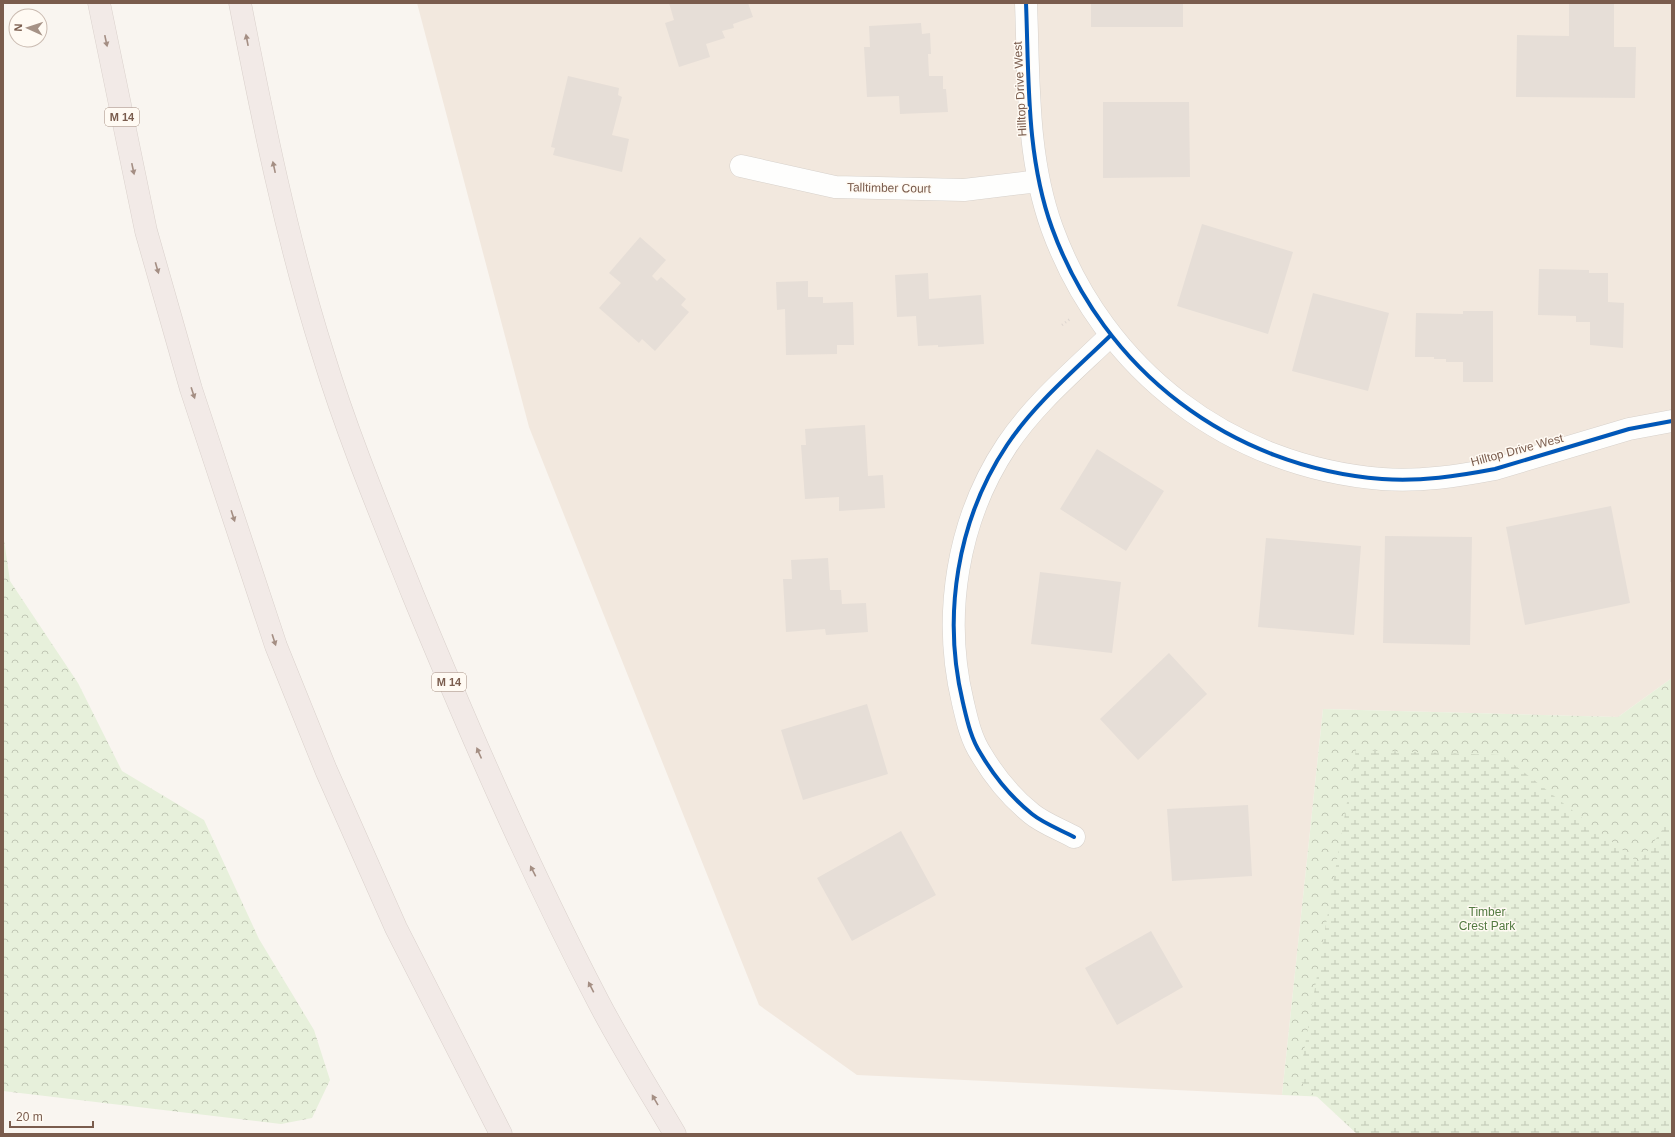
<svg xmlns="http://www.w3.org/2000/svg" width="1675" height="1137" viewBox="0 0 1675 1137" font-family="Helvetica,sans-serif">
  <defs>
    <pattern id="forest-crowns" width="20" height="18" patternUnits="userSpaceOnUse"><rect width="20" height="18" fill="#e7f0db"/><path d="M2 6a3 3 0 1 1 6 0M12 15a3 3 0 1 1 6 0" fill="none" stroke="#c0c6b4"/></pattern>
    <pattern id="wetland-marsh" width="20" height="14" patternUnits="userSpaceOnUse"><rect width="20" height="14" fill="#e7f0db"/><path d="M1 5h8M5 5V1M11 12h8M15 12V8" fill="none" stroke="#c0c6b4"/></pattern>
  </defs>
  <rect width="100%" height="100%" fill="#f9f5f0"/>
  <path fill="#f2e8de" d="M 417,3 L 1672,3 L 1672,678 L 1618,717 L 1323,709 L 1282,1095 L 857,1075 L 759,1005 L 529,427 Z"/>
  <path fill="url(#forest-crowns)" d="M 3,533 L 10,581 L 78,683 L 122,771 L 204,820 L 259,939 L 314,1030 L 330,1080 L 312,1118 L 281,1124 L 3,1091 Z
    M 1672,678 L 1672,1112 L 1282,1095 L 1323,709 L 1618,717 Z"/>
  <path fill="url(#wetland-marsh)" d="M 1356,750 L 1502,755 L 1639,863 L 1672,816 L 1672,1134 L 1357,1134 L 1299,1080 Z"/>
  <path fill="#e6ded7" d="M 669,3 L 748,3 L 753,17 L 733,24 L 734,28 L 722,31 L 725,38 L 706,44 L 710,57 L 679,67 L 665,23 L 674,20 Z
    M 1091,3 L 1183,3 L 1183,27 L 1091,27 Z
    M 1569,3 L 1614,3 L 1614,47 L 1636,47 L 1635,98 L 1516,97 L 1517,35 L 1569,36 Z
    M 921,23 L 922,34 L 930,33 L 931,54 L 928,54 L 929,76 L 943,76 L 943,89 L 946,89 L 948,112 L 900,114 L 899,96 L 867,97 L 864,47 L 870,47 L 869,26 Z
    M 568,76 L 619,88 L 618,95 L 622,97 L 612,135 L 629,139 L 622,172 L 553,155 L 555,148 L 551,147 Z
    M 1103,102 L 1189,102 L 1190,177 L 1103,178 Z
    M 1202,224 L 1293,252 L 1268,334 L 1177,306 Z
    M 640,237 L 666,260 L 652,276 L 657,281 L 661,277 L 686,299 L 681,305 L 689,312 L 655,351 L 642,339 L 639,343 L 599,308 L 621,283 L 609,273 Z
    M 1539,269 L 1589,270 L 1589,273 L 1608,273 L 1608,302 L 1624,303 L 1623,348 L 1590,345 L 1590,322 L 1576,322 L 1576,316 L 1538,315 Z
    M 928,273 L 929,299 L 981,295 L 984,344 L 938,347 L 938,345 L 918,346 L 916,316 L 897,317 L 895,275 Z
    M 808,281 L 808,297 L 823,297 L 823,303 L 853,302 L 854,345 L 837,345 L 837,354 L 786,355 L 785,309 L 777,310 L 776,282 Z
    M 1313,293 L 1389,313 L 1368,391 L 1292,371 Z
    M 1463,311 L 1493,311 L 1493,382 L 1463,382 L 1463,362 L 1446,362 L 1446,359 L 1434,359 L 1434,357 L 1415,357 L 1416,313 L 1463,314 Z
    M 865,425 L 868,476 L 883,475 L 885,508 L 839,511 L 839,497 L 805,499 L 801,445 L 806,445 L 805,429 Z
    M 1097,449 L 1164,491 L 1126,551 L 1060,509 Z
    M 1611,506 L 1630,603 L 1525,625 L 1506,527 Z
    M 1385,536 L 1472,537 L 1470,645 L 1383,643 Z
    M 1266,538 L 1361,546 L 1354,635 L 1258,627 Z
    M 828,558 L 830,590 L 841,590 L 842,604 L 866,603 L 868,632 L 826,635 L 825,629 L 786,632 L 783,579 L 792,579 L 791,560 Z
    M 1671,566 L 1672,566 L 1672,582 L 1670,582 Z
    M 1040,572 L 1121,582 L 1112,653 L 1031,644 Z
    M 1169,653 L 1207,694 L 1138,760 L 1100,719 Z
    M 867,704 L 888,774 L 803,800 L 781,730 Z
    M 1248,805 L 1252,876 L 1172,881 L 1167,809 Z
    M 901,831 L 936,895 L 852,941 L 817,878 Z
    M 1151,931 L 1183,987 L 1117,1025 L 1085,968 Z"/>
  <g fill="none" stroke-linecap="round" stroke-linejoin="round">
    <defs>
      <path id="minor" d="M 1026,3 C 1029,78 1026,156 1052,228 C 1104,371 1231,467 1382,479 C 1420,482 1458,476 1495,469 L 1629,429 L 1672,421
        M 741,166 L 835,187 L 964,190 L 1039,181
        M 1074,837 C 1061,830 1043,823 1032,814 C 1012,798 994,776 981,754 C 971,739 967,720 963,703 C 942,616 957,520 1007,445 C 1035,403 1075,370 1111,335"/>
      <path id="motorway" d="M 99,3 L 146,231 L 191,389 L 276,646 L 326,770 L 396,928 L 501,1134
        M 240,3 C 263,121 287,240 323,354 C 348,436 381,515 413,595 C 470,733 529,869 598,1001 C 622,1047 649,1090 675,1134"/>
    </defs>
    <use href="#minor" stroke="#d7d1cb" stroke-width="23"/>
    <use href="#motorway" stroke="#dad1cc" stroke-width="23"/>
    <path stroke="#dcd5d0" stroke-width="2.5" stroke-dasharray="1 3" stroke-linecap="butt" d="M 1062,325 L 1070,319"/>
    <use href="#minor" stroke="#fefefd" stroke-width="22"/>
    <use href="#motorway" stroke="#f2eae7" stroke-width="22"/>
    <defs>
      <path id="cycleway" d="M 1026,3 C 1029,78 1026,156 1052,228 C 1104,371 1231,467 1382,479 C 1420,482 1458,476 1495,469 L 1629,429 L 1672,421
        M 1074,837 C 1061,830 1043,823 1032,814 C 1012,798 994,776 981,754 C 971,739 967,720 963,703 C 942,616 957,520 1007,445 C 1035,403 1075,370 1111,335"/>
    </defs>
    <use href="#cycleway" stroke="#fffaf3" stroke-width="6"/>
    <use href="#cycleway" stroke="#0057b8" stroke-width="4"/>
  </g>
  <defs><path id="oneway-solid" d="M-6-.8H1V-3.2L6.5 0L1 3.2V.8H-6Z"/></defs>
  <g fill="#a48e83">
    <use href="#oneway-solid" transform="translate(247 40) rotate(-101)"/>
    <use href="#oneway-solid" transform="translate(106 41) rotate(78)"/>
    <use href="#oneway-solid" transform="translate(274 167) rotate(-102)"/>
    <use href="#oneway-solid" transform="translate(133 169) rotate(78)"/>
    <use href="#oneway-solid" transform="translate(157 268) rotate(74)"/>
    <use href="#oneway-solid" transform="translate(193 393) rotate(72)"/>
    <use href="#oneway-solid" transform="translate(233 516) rotate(72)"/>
    <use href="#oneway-solid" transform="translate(274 640) rotate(72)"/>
    <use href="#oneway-solid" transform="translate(479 753) rotate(-114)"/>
    <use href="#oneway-solid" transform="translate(533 871) rotate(-117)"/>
    <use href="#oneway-solid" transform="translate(591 987) rotate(-117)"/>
    <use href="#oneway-solid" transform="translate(655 1100) rotate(-120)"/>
  </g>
  <g text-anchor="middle" stroke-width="3" stroke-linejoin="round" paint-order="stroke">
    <g fill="#fffaf3" stroke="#a28b7f" stroke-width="1">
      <rect x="105" y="108" width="34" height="18" rx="3"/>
      <rect x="432" y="673" width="34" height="18" rx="3"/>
    </g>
    <g font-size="11" font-weight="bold" fill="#7a5c4d">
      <text x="122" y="121">M 14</text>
      <text x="449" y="686">M 14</text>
    </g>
    <g font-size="12" fill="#7a5c4d" stroke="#fffaf3">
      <text transform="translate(1020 89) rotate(-93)" y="4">Hilltop Drive West</text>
      <text transform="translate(889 188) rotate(1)" y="4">Talltimber Court</text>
      <text transform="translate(1517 450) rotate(-15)" y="4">Hilltop Drive West</text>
    </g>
    <g font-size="12" fill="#537a41" stroke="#fffaf3">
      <text x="1487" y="916">Timber<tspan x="1487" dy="14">Crest Park</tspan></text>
    </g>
  </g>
  <rect width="1675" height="1137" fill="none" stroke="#7a5c4d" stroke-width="8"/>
  <g transform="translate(28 28) rotate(273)"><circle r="19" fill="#fffaf3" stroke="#cabbb1"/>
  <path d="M0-3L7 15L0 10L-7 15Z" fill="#a69286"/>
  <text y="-6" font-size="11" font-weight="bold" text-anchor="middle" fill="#7a5c4d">N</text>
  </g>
  <path d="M10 1121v6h83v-6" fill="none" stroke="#7a5c4d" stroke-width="2"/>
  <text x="16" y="1121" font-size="12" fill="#7a5c4d" stroke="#fffaf3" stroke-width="3" paint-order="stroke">20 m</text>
</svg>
